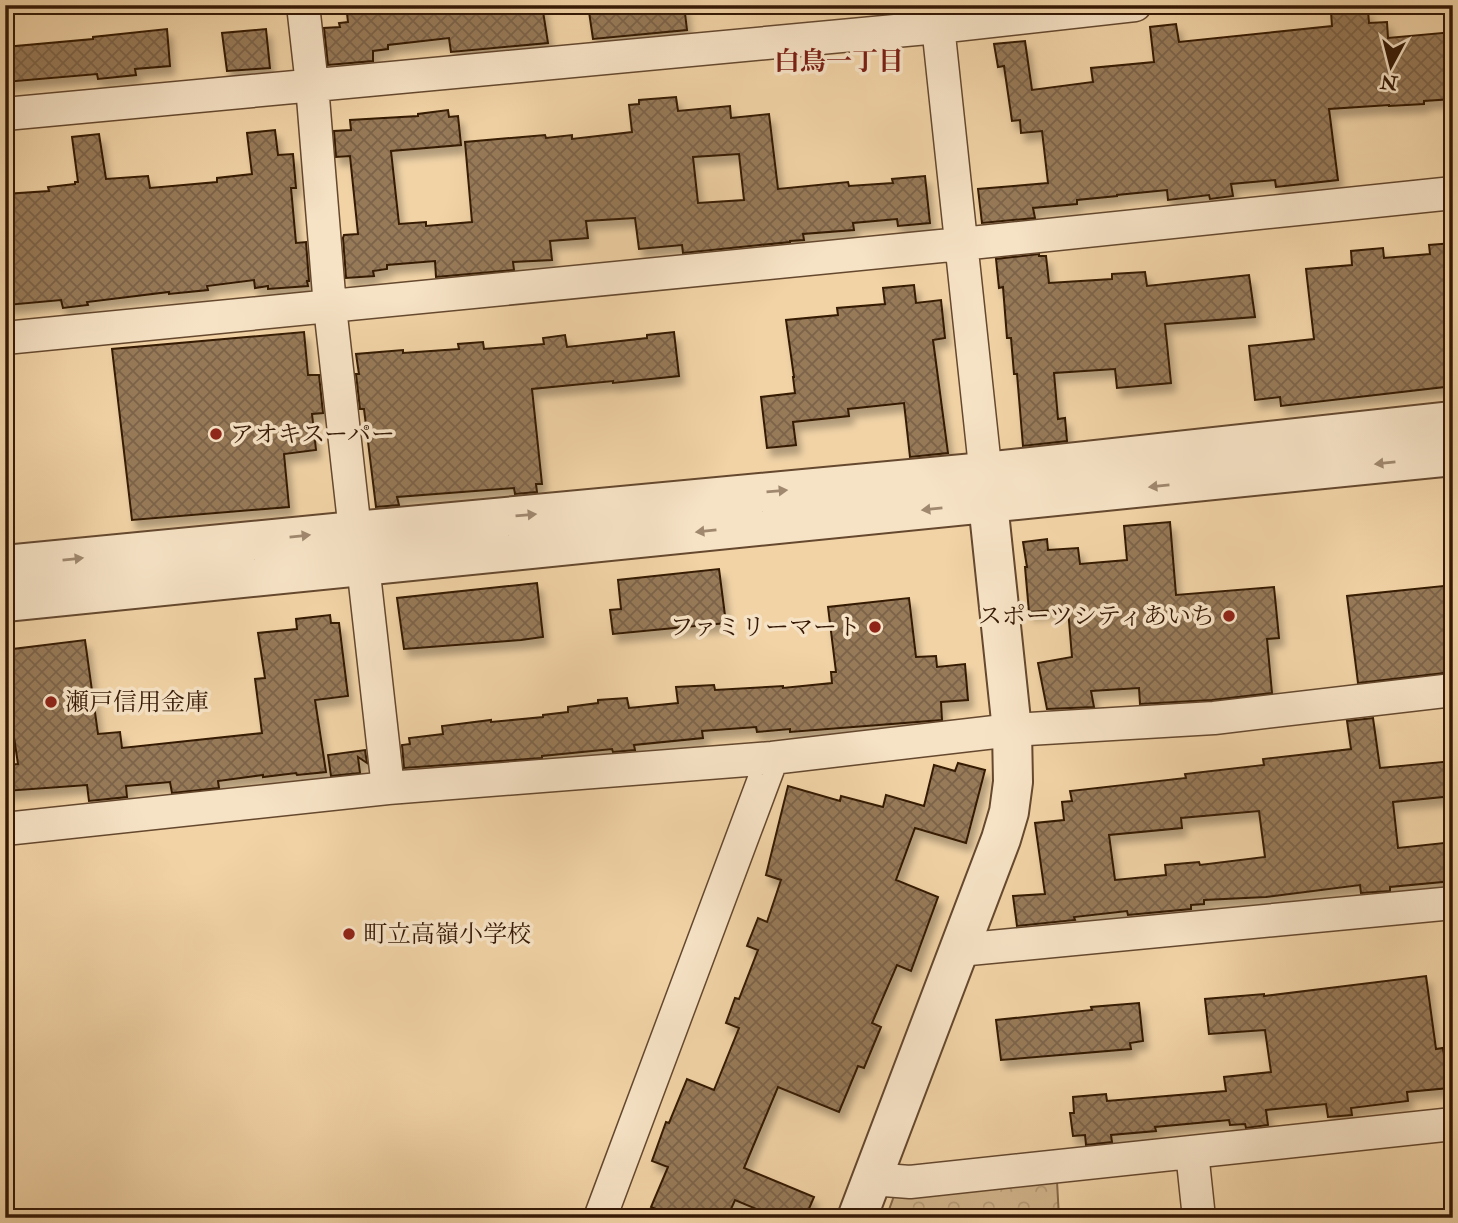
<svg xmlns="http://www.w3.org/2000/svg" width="1458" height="1223" viewBox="0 0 1458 1223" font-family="'IM FELL Double Pica','Noto Serif JP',serif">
  <defs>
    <pattern id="park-crowns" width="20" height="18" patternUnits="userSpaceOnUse" patternTransform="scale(1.75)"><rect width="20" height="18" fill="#d1b48b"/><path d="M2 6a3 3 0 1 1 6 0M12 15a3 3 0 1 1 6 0" fill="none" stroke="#b49a76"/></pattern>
    <pattern id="building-cross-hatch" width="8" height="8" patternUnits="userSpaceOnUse" patternTransform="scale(1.75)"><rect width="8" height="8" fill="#977a59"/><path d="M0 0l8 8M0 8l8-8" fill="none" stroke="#7c6348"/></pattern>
    <filter id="shadow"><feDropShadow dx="4.5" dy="8" stdDeviation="3.5" flood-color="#0004"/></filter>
  </defs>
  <rect width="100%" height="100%" fill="#f1d3a6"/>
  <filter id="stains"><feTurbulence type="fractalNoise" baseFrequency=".00286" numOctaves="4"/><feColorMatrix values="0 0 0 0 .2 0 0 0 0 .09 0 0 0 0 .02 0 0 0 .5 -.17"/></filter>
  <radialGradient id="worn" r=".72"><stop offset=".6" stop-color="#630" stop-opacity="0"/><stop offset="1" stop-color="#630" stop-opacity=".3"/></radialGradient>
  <path fill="url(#park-crowns)" stroke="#846748" stroke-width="2" d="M 1057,1181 L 1059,1218 L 886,1218 L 894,1196 Z"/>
  <path fill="url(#building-cross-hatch)" stroke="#361a06" stroke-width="2" fill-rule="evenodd" filter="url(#shadow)" d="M 346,5 L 438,5 L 439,14 L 519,5 L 542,5 L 548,43 L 451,52 L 449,38 L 388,45 L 388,49 L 373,51 L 373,61 L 328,65 L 324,28 L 340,27 L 339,23 L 348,22 Z
    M 588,5 L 684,5 L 687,30 L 593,39 Z
    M 1368,10 L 1369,23 L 1387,22 L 1388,38 L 1453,32 L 1453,99 L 1424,101 L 1424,104 L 1389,106 L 1389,105 L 1329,109 L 1338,180 L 1276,187 L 1275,180 L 1231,184 L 1233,196 L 1210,199 L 1209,195 L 1168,200 L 1167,190 L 1117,195 L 1117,196 L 1077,200 L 1077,204 L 1033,208 L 1035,218 L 982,223 L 978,189 L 1048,183 L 1042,131 L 1021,133 L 1020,120 L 1012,121 L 1004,66 L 998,67 L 994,44 L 1025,41 L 1032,90 L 1093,82 L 1091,68 L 1154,62 L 1150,27 L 1176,24 L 1179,42 L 1332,26 L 1331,12 Z
    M 167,29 L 170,66 L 135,69 L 136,75 L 98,79 L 97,74 L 5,82 L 5,47 L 93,39 L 93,37 Z
    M 266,29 L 270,68 L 227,71 L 222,33 Z
    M 676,97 L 678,111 L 730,106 L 731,118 L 769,114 L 778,189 L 848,182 L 849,186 L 893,183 L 892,179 L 925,176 L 930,223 L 898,226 L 897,219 L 853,223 L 854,230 L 803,234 L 804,240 L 790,241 L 790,242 L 683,253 L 682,245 L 639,249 L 635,218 L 586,221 L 588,238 L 550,241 L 552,260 L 513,262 L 514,270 L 436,277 L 435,261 L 387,265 L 387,269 L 373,271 L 374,276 L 346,278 L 343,238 L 344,235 L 358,234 L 350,156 L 336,157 L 334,131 L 351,130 L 350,120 L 418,116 L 418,114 L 448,110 L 449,117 L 458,116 L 461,145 L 391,151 L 399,224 L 426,222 L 426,226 L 472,222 L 465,142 L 545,135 L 546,138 L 572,135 L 572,139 L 632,132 L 629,105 L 639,104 L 639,100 ZM 739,154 L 744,200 L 698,203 L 693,157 Z
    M 275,130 L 278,155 L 293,154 L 296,188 L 291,188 L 296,243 L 306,242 L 309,281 L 307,281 L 308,286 L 268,289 L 268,286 L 255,288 L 254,280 L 207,286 L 208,290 L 169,294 L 169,292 L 87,302 L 88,305 L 63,308 L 61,300 L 7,305 L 5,194 L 49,191 L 48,187 L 75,184 L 75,182 L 78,182 L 72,137 L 99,134 L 106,179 L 148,176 L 150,188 L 217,182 L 217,178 L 252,174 L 247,133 Z
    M 1453,243 L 1453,386 L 1281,406 L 1280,397 L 1255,400 L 1249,346 L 1314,339 L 1306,269 L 1352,265 L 1351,251 L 1383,248 L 1384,258 L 1430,254 L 1429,245 Z
    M 1039,254 L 1039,256 L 1046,256 L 1049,283 L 1112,279 L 1112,274 L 1145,272 L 1147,286 L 1249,275 L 1255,317 L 1165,324 L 1171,383 L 1117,388 L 1115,369 L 1054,373 L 1058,419 L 1065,418 L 1067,441 L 1023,446 L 1017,374 L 1014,374 L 1011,338 L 1007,338 L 1003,287 L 999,288 L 996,259 Z
    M 914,285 L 916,303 L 941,300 L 945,338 L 933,340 L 948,453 L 910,457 L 904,403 L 848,409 L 849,416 L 793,422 L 796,445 L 767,448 L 761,397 L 795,393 L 793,377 L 794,377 L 786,320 L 838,315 L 837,308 L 885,304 L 883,288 Z
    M 304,332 L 308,375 L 319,375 L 323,413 L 312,414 L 316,450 L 284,454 L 289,507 L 132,520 L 112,349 Z
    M 674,332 L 679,376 L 613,383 L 613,381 L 532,389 L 542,484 L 536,484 L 537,492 L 515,494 L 514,488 L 397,497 L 399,505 L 376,507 L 364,409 L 360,409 L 356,374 L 359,374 L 356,354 L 403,350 L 403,353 L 459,349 L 458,344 L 483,342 L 484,349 L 544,344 L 543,338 L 565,335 L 567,347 L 647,338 L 647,335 Z
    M 1170,522 L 1176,595 L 1274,587 L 1279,638 L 1267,639 L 1272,693 L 1212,700 L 1140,704 L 1139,688 L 1091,691 L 1094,707 L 1047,709 L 1038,663 L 1072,657 L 1068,609 L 1029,612 L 1025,567 L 1027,567 L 1023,542 L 1047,539 L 1048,550 L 1078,548 L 1080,564 L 1127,560 L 1124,526 Z
    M 719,569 L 726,623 L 613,634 L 610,610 L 621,609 L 618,580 Z
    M 537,583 L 543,637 L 521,640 L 404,649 L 397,598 Z
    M 1453,585 L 1453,672 L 1358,683 L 1347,596 Z
    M 909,598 L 916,657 L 936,656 L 937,667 L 965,664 L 968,700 L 941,702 L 942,720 L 790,732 L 790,729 L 757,732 L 756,727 L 702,731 L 703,738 L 634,745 L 635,750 L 613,752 L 612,749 L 542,756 L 542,758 L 404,768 L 402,745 L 410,744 L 409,738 L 443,734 L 442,726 L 491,720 L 491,722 L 543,717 L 543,715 L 568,712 L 568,707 L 598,703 L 598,700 L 627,698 L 629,708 L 678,703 L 676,687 L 714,685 L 715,690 L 783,686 L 783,688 L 832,683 L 831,672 L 836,672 L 828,607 Z
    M 330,615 L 331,623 L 339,623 L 348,696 L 315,700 L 326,772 L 297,775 L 296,773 L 263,777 L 263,775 L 218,781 L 219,788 L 172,793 L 170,782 L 126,786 L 127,797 L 89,801 L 87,785 L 5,791 L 5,765 L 18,764 L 5,677 L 5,650 L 85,640 L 98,734 L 120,732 L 122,748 L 262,733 L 255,679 L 265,678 L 258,633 L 297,629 L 296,619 Z
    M 1373,718 L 1380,768 L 1453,761 L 1453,796 L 1393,802 L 1398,848 L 1453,842 L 1453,881 L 1390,887 L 1390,891 L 1361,893 L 1360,885 L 1266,897 L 1204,900 L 1204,904 L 1191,905 L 1191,909 L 1128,915 L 1127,911 L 1074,917 L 1075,920 L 1017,926 L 1013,896 L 1045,894 L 1035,823 L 1064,820 L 1062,802 L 1072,801 L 1070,791 L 1186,778 L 1185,774 L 1264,765 L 1263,759 L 1351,749 L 1347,721 ZM 1259,811 L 1265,857 L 1200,865 L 1199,862 L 1165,865 L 1166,875 L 1115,880 L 1109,835 L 1182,828 L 1181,818 Z
    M 365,750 L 367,763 L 358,757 L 360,773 L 331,776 L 328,755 Z
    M 958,763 L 985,770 L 966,843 L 915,828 L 896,880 L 938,897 L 911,971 L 897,965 L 872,1023 L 881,1027 L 864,1068 L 858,1066 L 839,1112 L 778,1087 L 744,1168 L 814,1197 L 805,1218 L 778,1218 L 735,1200 L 727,1218 L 677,1218 L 651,1207 L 668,1167 L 652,1161 L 666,1122 L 669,1123 L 687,1079 L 714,1090 L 739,1028 L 726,1023 L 735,998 L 739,999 L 758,950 L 747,946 L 758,918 L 767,922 L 781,880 L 766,875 L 788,786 L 840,801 L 841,796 L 883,807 L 886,795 L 924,806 L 934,765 L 955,771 Z
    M 1426,976 L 1436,1049 L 1443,1048 L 1449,1088 L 1407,1092 L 1408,1101 L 1351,1108 L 1352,1115 L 1328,1117 L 1326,1104 L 1266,1110 L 1268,1125 L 1246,1128 L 1245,1124 L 1230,1125 L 1229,1120 L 1155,1127 L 1156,1131 L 1111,1135 L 1112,1142 L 1086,1145 L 1085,1135 L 1073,1136 L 1070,1113 L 1074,1113 L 1073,1097 L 1106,1094 L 1107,1101 L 1226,1091 L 1224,1077 L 1271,1072 L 1265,1030 L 1209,1034 L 1205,999 L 1264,994 L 1264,996 Z
    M 1139,1003 L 1143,1041 L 1130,1043 L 1131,1049 L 1001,1060 L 996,1020 L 1092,1010 L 1091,1007 Z"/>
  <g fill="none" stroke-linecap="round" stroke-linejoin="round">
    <defs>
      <path id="minor" d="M 303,5 L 312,85 L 330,307 L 355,531
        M 936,7 L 988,495
        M 5,114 L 938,27 L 1135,5
        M 5,338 L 961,244 L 1453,193
        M 363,565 L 388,788
        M 5,829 L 388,788 L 772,758 L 1012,730 L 1214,718 L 1453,690
        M 959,950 L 1453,903
        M 1192,1152 L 1199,1218
        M 871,1179 L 910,1182 L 1453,1124
        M 600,1218 L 772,758"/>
      <path id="tertiary" d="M 5,565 L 355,531 L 985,472 L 1453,421
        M 5,602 L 1453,456
        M 857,1218 L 1001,839 L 1009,812 L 1013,782 L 1012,730 L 988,503"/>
    </defs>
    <use href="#minor" stroke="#65482e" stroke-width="35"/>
    <use href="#tertiary" stroke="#65482e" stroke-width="42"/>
    <use href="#minor" stroke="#f6e2c5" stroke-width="32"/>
    <use href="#tertiary" stroke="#f6e2c5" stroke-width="38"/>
  </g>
  <defs><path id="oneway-solid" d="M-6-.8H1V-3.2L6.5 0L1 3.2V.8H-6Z" transform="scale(1.75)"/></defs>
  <g fill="#a0886f">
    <use href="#oneway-solid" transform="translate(1385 463) rotate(174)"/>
    <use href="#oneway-solid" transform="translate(1159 486) rotate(174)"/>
    <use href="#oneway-solid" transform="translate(777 491) rotate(-5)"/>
    <use href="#oneway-solid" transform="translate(932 509) rotate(174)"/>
    <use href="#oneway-solid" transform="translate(526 515) rotate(-5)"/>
    <use href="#oneway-solid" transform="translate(706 531) rotate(174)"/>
    <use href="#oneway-solid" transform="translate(300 536) rotate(-6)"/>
    <use href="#oneway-solid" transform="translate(73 559) rotate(-6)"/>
  </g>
  <g fill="#8f2418" stroke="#f6e2c5" stroke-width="2.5">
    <circle cx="216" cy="434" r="7"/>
    <circle cx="1229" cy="616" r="7"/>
    <circle cx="875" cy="627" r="7"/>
    <circle cx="51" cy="702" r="7"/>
    <circle cx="349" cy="934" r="7"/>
  </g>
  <g text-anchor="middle" stroke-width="7" stroke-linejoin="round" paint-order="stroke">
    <g font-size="24" fill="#361a06" stroke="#f6e2c5" text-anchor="start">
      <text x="230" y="442">アオキスーパー</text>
      <text x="1215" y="624" text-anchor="end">スポーツシティあいち</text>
      <text x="861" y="635" text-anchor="end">ファミリーマート</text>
      <text x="65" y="710">瀬戸信用金庫</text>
      <text x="363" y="942">町立高嶺小学校</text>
    </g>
    <g font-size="26" font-weight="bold" fill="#7a1f14" stroke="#f6e2c5">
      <text x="839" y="70">白鳥一丁目</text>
    </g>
  </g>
  <rect width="1458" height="1223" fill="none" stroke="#f1d3a6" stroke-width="28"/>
  <rect x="7" y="7" width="1444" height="1209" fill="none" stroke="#361a06" stroke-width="3.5"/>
  <rect x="14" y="14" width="1430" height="1195" fill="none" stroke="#361a06" stroke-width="2"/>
  <g transform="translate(1391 66) rotate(187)" stroke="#f6e2c5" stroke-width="5" paint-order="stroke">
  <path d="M0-5L12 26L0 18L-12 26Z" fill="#361a06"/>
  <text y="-10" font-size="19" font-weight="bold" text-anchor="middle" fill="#361a06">N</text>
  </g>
  <rect width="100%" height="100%" filter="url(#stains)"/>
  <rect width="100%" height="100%" fill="url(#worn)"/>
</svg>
